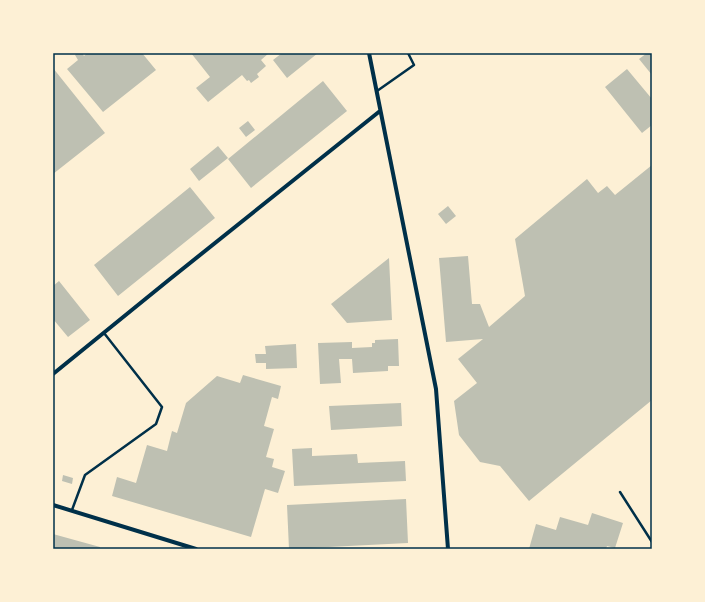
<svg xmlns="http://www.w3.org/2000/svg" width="705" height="602" viewBox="0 0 705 602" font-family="'Alegreya Sans',sans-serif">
  <rect width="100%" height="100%" fill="#fdf0d5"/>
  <path fill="#bec0b2" d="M 77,53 L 82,53 L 84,56 L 87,53 L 142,53 L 156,70 L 103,112 L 67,69 L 78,60 L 75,55 Z
    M 191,53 L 269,53 L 261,60 L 266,66 L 257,74 L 259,77 L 251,83 L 249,80 L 247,81 L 242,75 L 208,102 L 196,88 L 210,77 Z
    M 282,53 L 318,53 L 287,78 L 273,60 Z
    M 647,53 L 652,53 L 652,75 L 639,59 Z
    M 53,68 L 105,133 L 53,174 Z
    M 627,69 L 652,99 L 652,125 L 642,133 L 605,87 Z
    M 323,81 L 347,111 L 251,188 L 228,159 Z
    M 248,121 L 255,130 L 246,137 L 239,128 Z
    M 218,146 L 228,158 L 199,181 L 190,169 Z
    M 652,165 L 652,400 L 529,501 L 500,466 L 480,462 L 459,435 L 454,401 L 477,383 L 458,359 L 483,339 L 446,342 L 439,258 L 468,256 L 472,304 L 480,304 L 489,327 L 525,296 L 515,239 L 587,179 L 598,193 L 607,186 L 615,195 Z
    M 190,187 L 215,218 L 118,296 L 94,265 Z
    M 448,206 L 456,216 L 446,224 L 438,214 Z
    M 389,258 L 392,320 L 347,323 L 331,304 Z
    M 59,281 L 90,320 L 68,337 L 53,319 L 53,286 Z
    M 398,339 L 399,366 L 388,366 L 388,371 L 353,373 L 352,359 L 339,359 L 341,383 L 320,384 L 318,343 L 352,342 L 352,348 L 372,347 L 372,343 L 375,343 L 375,340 Z
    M 296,344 L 297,368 L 266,369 L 266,363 L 256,363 L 255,354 L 266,354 L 265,346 Z
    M 243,375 L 281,386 L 278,399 L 272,397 L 264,426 L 274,429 L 266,457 L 274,459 L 272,467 L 285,471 L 278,493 L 265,489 L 251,537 L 112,496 L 117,477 L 136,483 L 147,445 L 167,451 L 172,431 L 177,433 L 186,403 L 217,376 L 240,383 Z
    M 401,403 L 402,426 L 331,430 L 329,406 Z
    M 312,448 L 312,456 L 357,454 L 358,463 L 405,461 L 406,481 L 294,486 L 292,449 Z
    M 63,475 L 73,478 L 72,484 L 62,481 Z
    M 406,499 L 408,543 L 289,549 L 287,505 Z
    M 592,513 L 623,523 L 615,548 L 607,546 L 606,549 L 529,549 L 536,524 L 556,530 L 560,517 L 588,525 Z
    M 53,534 L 100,547 L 100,549 L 53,549 Z"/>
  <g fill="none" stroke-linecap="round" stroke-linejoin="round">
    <path stroke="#003049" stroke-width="2.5" d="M 377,91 L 414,65 L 408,53
      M 620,492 L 652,542
      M 72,510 L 85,475 L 156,424 L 162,407 L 104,333"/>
    <path stroke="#003049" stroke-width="4" d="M 369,53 L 436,389 L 448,549
      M 53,374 L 170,279 L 380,111
      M 53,505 L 196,549"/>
  </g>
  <rect width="705" height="602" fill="none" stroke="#fdf0d5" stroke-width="108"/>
  <rect x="54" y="54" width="597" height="494" fill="none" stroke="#003049" stroke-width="1.5"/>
</svg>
